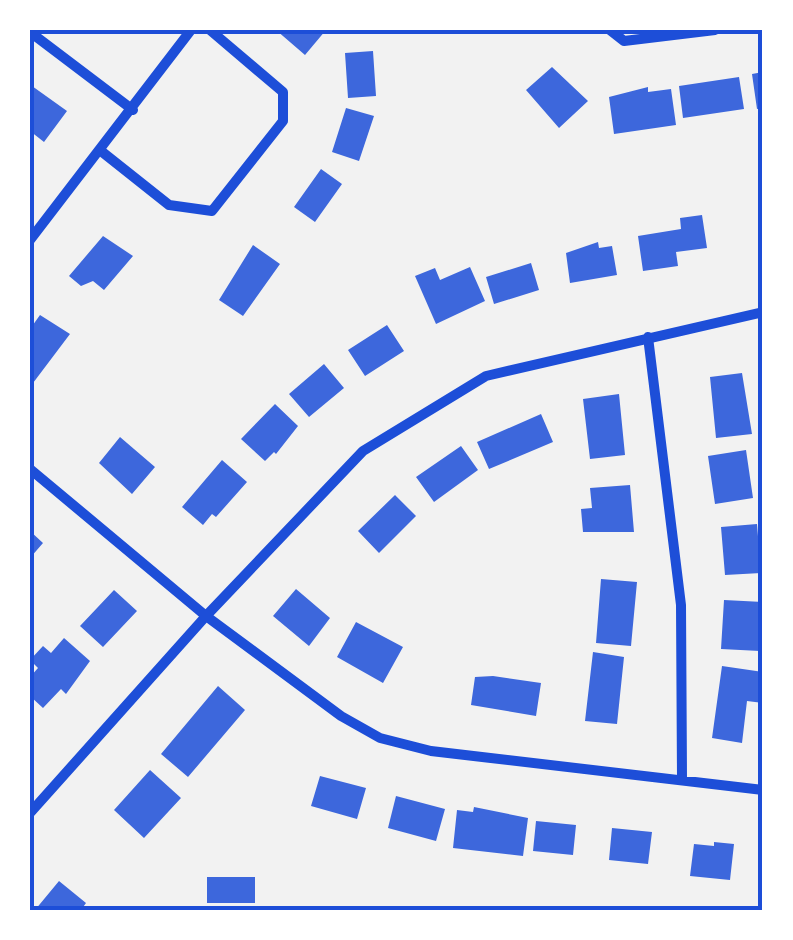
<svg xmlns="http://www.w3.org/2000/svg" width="793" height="940" viewBox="0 0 793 940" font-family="Barlow,sans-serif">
  <rect width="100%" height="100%" fill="#f2f2f2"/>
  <path fill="#3d67dc" d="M 276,30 L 326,30 L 305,55 Z
    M 373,51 L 376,96 L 348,98 L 345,53 Z
    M 552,67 L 588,101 L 559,128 L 526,90 Z
    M 763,72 L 763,108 L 757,109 L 752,74 Z
    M 739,77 L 744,109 L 683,118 L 679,86 Z
    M 32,86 L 67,111 L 44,142 L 30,131 Z
    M 648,87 L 648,92 L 671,89 L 676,125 L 614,134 L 609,97 Z
    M 346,108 L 374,116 L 359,161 L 332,152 Z
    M 321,169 L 342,184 L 315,222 L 294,207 Z
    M 702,215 L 707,248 L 676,252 L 678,266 L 643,271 L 638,236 L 681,229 L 680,218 Z
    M 103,236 L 133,256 L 104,290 L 93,281 L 81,286 L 69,276 Z
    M 598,242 L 599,248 L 612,246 L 617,275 L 570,283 L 566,253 Z
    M 253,245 L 280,264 L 243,316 L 219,300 Z
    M 531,263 L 539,290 L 494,304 L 486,277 Z
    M 470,267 L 485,301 L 436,324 L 415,276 L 435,268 L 440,280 Z
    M 40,315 L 70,334 L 30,387 L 30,329 Z
    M 387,325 L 404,351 L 365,376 L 348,350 Z
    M 324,364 L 344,388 L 309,417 L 289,394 Z
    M 742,373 L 752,434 L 716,438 L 710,377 Z
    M 619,394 L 625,455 L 590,459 L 583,399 Z
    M 275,404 L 298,426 L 276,454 L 274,452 L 265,461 L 241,439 Z
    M 541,414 L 553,442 L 489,469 L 477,442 Z
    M 120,437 L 155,467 L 132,494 L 99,463 Z
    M 461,446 L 478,470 L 434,502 L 416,477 Z
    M 746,450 L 753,498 L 715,504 L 708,456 Z
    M 222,460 L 247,482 L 216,517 L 212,514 L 203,525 L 182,507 Z
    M 630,485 L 634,532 L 583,532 L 581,509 L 592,508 L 590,488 Z
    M 395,495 L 416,516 L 379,553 L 358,531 Z
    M 757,524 L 761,573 L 725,575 L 721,527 Z
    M 30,531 L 43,543 L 30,558 Z
    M 601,579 L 637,582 L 631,646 L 596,643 Z
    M 296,589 L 330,618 L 309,646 L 273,616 Z
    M 114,590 L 137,611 L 103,647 L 80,626 Z
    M 724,600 L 763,602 L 760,651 L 721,649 Z
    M 356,622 L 403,647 L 383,683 L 337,657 Z
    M 64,638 L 90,661 L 66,694 L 61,689 L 43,708 L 30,696 L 30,677 L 38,668 L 30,660 L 43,646 L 51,653 Z
    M 593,652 L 624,657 L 617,724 L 585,721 Z
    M 722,666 L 763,672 L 763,703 L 747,701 L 742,743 L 712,738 Z
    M 493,676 L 541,683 L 536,716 L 471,705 L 475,677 Z
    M 218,686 L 245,710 L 188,777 L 161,754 Z
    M 150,770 L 181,798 L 144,838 L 114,810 Z
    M 320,776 L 366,788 L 357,819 L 311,806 Z
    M 396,796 L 445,809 L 436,841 L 388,828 Z
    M 474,807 L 528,818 L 523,856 L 453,848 L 457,810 L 473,812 Z
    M 536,821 L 576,825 L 573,855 L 533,851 Z
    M 612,828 L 652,832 L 648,864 L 609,860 Z
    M 714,842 L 734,844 L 730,880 L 690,876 L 694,844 L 714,846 Z
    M 207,877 L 255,877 L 255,903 L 207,903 Z
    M 59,881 L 86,903 L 81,910 L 35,910 Z"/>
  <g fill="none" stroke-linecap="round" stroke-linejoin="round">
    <path stroke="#1d4ed8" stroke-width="10" d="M 610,30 L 624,41 L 715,30
      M 30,32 L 133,110
      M 101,151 L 169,205 L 212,211 L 283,121 L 283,92 L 210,30
      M 30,240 L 191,30
      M 648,337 L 681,605 L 682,778
      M 30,469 L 206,616 L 341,716 L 380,738 L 431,751 L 763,790
      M 30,813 L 206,616 L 363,451 L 486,376 L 763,312"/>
  </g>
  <rect width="793" height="940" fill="none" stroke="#ffffff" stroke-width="65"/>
  <rect x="32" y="32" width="728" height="876" fill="none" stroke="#1d4ed8" stroke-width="4"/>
</svg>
